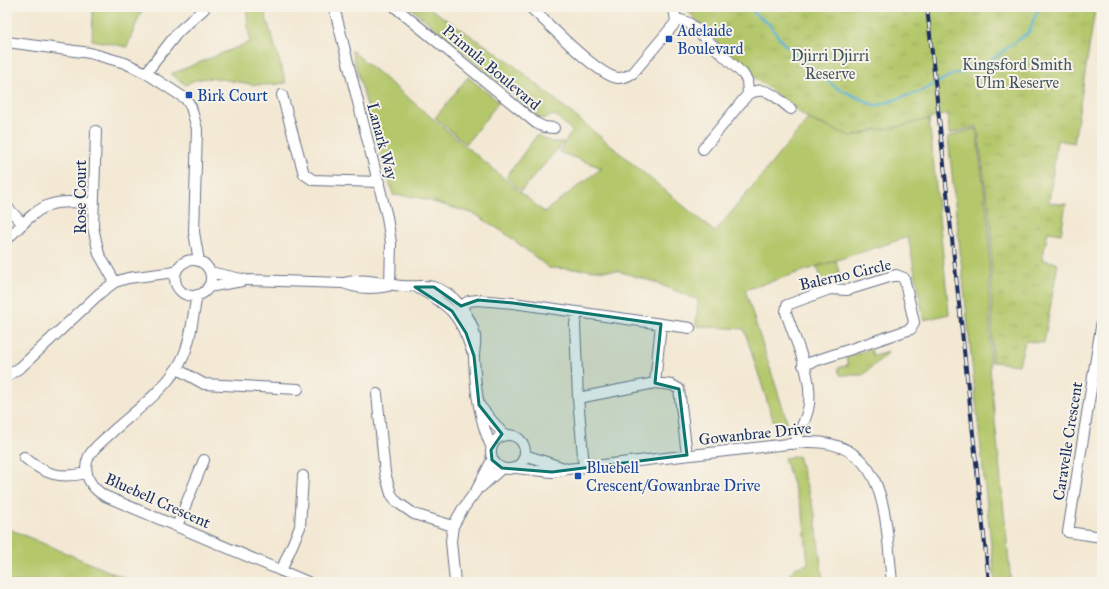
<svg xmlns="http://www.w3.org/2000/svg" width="1109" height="589" viewBox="0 0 1109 589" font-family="'IM FELL Great Primer',serif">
  <defs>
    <pattern id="park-tufts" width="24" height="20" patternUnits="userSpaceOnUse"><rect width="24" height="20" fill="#b4c76b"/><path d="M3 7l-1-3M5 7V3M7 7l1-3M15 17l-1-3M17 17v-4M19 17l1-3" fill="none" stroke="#9aab5f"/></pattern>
  </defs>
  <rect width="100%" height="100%" fill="#f7f3e8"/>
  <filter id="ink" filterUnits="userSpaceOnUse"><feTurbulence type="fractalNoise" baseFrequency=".025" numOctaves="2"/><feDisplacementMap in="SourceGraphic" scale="8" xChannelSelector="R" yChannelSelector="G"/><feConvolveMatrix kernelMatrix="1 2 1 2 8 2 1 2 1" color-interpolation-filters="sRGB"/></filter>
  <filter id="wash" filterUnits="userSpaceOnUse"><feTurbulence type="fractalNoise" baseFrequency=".012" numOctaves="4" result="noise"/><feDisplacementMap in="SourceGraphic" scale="16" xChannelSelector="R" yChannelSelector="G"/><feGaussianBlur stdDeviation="0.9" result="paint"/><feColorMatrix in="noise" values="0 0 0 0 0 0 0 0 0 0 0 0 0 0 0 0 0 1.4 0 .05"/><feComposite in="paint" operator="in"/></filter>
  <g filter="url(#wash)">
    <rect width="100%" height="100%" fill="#f3e8d3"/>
    <path fill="#b4c76b" stroke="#687b64" d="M 93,7 L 143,7 L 127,47 L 92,40 Z
      M 246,7 L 263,7 L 286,83 C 278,84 270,85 261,85 C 239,85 205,70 186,85 L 171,74 L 250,42 Z
      M 410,7 L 428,7 L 510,62 L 715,232 L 808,119 L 853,137 C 878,128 903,125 929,119 L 949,314 L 924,320 L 908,237 L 745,290 L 788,424 L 775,426 L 744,329 L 696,326 L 698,300 L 654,282 L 618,271 L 549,268 L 506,234 L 475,214 L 416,197 L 393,195 L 351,50 L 544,212 L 602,168 L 559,152 L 572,131 L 555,115 L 541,119 Z
      M 468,77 L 499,102 L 466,144 L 435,118 Z
      M 976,128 L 989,229 L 990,370 L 1011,582 L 995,582 L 948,137 Z
      M 537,135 L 551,142 L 564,142 L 521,191 L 506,177 Z
      M 798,456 L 815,514 L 823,582 L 810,582 L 810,580 L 783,582 L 795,568 L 808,564 L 803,514 L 784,458 Z
      M 7,528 L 134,582 L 7,582 Z"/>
    <path fill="url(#park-tufts)" stroke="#687b64" d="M 684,7 L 1102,7 L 1095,10 L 1074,143 L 1057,140 L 1049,203 L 1066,204 L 1061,234 L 1048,232 L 1042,260 L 1058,263 L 1044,343 L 1025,341 L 1019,365 L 992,362 L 991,228 L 977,126 L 949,134 L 948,114 L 894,128 L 872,130 L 853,137 L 808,119 L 739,65 Z
      M 836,261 L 840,277 L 822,280 L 817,266 Z
      M 871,349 L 873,356 L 889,352 L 863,375 L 840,375 L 838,368 L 848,365 L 846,357 Z"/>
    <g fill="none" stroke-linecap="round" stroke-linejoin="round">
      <path stroke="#55b2d3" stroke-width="2.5" d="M 750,7 L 756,15 L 769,24 L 784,44 L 798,55 L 807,66 L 837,88 L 876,106 L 922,91 L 953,74 L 976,69 L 995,57 L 1029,32 L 1037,11 L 1047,7"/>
    </g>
  </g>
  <g filter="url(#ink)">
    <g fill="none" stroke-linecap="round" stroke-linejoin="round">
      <defs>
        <path id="minor" d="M 334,7 L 387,217 L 391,243 L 390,285
          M 395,7 L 536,123 L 544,127 L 554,128
          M 530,7 C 547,22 598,76 618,78 C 624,78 628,76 633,73 L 676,22
          M 674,7 L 676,22
          M 676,22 L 681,20 L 689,23 L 743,74 L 747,80 L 748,94 C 767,84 776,98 791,109
          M 7,42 L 90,53 L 125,63 L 146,73 L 186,99 L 191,107 L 197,129 L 194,232 L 199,261
          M 146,73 L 178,32 L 204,9
          M 282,95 L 304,174 L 313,180 L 379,182
          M 96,131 L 93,227 L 99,254 L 115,282
          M 703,149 L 748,94
          M 7,207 L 23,224
          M 7,239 C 19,228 33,211 49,205 C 62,200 79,203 93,203
          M175 278a18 18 0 1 1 36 0a18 18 0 1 1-36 0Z
          M 210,272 L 246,280 L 343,283 C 369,277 379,284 403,286 C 413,287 424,285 433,287 C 454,292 471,316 475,336 C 476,343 474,350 474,357 C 475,387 479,419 491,446
          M 343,283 C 359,289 372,289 388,286
          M 208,287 L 242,281
          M 418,288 C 451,306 460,315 472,351
          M 197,295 C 192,319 191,348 177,368 C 161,393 134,412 112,432 C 104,440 94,447 89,456 C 81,473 91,488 105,496 L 308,582
          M 461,306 L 469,301 L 478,300 L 513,303 L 690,328
          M 577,312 L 575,324 L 578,398 L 584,467
          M 1102,321 L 1068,532 L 1102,537
          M 177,369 L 204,384 L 298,389
          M 7,376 L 21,367 L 100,293 L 115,282 L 128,278 L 175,272
          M 655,383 L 661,324
          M 377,394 L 385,473 L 391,494 L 397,502 L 414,514 L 453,526
          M 578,398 L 655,383 L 672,385 L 679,389 L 687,455
          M 479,405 L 504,435
          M491 452a17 17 0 1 1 34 0a17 17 0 1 1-34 0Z
          M 794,444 C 799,433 805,421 808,410 C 815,378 795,342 786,312 L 787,305 L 830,289 L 847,290 L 896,275 L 904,278 L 914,322 L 911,329 L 803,365
          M 525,455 L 567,469
          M 24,457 C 45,475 60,479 87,473
          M 516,468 L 552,472 L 567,469 L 806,442 C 890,439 885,522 892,582
          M 481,487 L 502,468
          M 177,526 L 204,460
          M 281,571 L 300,527 L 303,476
          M 455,582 L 451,541 L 453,526 L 462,510 L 476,491 L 492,460"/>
      </defs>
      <use href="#minor" stroke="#677087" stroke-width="12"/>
      <use href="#minor" stroke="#fff" stroke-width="10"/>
      <defs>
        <path id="rail" d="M 927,7 L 989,582"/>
      </defs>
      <use href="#rail" stroke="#1b2f5e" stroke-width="4"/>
      <use href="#rail" stroke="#f7f3e8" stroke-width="2.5" stroke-dasharray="8" stroke-linecap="butt"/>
    </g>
  </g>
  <path fill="#0f766e" fill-opacity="0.2" stroke="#0f766e" stroke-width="3" stroke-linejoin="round" d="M 415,287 L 434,287 L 461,306 L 478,300 L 513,303 L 661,324 L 655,383 L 679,389 L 687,455 L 552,472 L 502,468 L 492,460 L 491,450 L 502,434 L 479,405 L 474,356 L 466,333 L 452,311 Z"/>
  <g fill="#1a4fb4" stroke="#f7f3e8" stroke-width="1.5">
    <rect x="665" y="35" width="8" height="8" rx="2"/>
    <rect x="185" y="91" width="8" height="8" rx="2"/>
    <rect x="574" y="472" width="8" height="8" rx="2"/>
  </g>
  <g text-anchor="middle" stroke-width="4" stroke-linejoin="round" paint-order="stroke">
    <g font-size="16" fill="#164399" stroke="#f7f3e8" text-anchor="start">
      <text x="677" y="36">Adelaide<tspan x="677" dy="18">Boulevard</tspan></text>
      <text x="197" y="101">Birk Court</text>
      <text x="586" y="473">Bluebell<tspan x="586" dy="18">Crescent/Gowanbrae Drive</tspan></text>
    </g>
    <g font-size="16" fill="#415561" stroke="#f7f3e8">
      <text x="830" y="61">Djirri Djirri<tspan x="830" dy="18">Reserve</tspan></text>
      <text x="1017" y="70">Kingsford Smith<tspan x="1017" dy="18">Ulm Reserve</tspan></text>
    </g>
    <g font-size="16" fill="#1b2f5e" stroke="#f7f3e8">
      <text transform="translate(492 67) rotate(40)" y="6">Primula Boulevard</text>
      <text transform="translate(383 141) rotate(75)" y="6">Lanark Way</text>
      <text transform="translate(80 197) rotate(-90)" y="6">Rose Court</text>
      <text transform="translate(845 274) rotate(-13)" y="6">Balerno Circle</text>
      <text transform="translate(755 433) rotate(-6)" y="6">Gowanbrae Drive</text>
      <text transform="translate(1067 441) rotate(-81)" y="6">Caravelle Crescent</text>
      <text transform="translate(158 500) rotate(24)" y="6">Bluebell Crescent</text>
    </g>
  </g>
  <rect width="1109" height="589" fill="none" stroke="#f7f3e8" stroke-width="24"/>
</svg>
